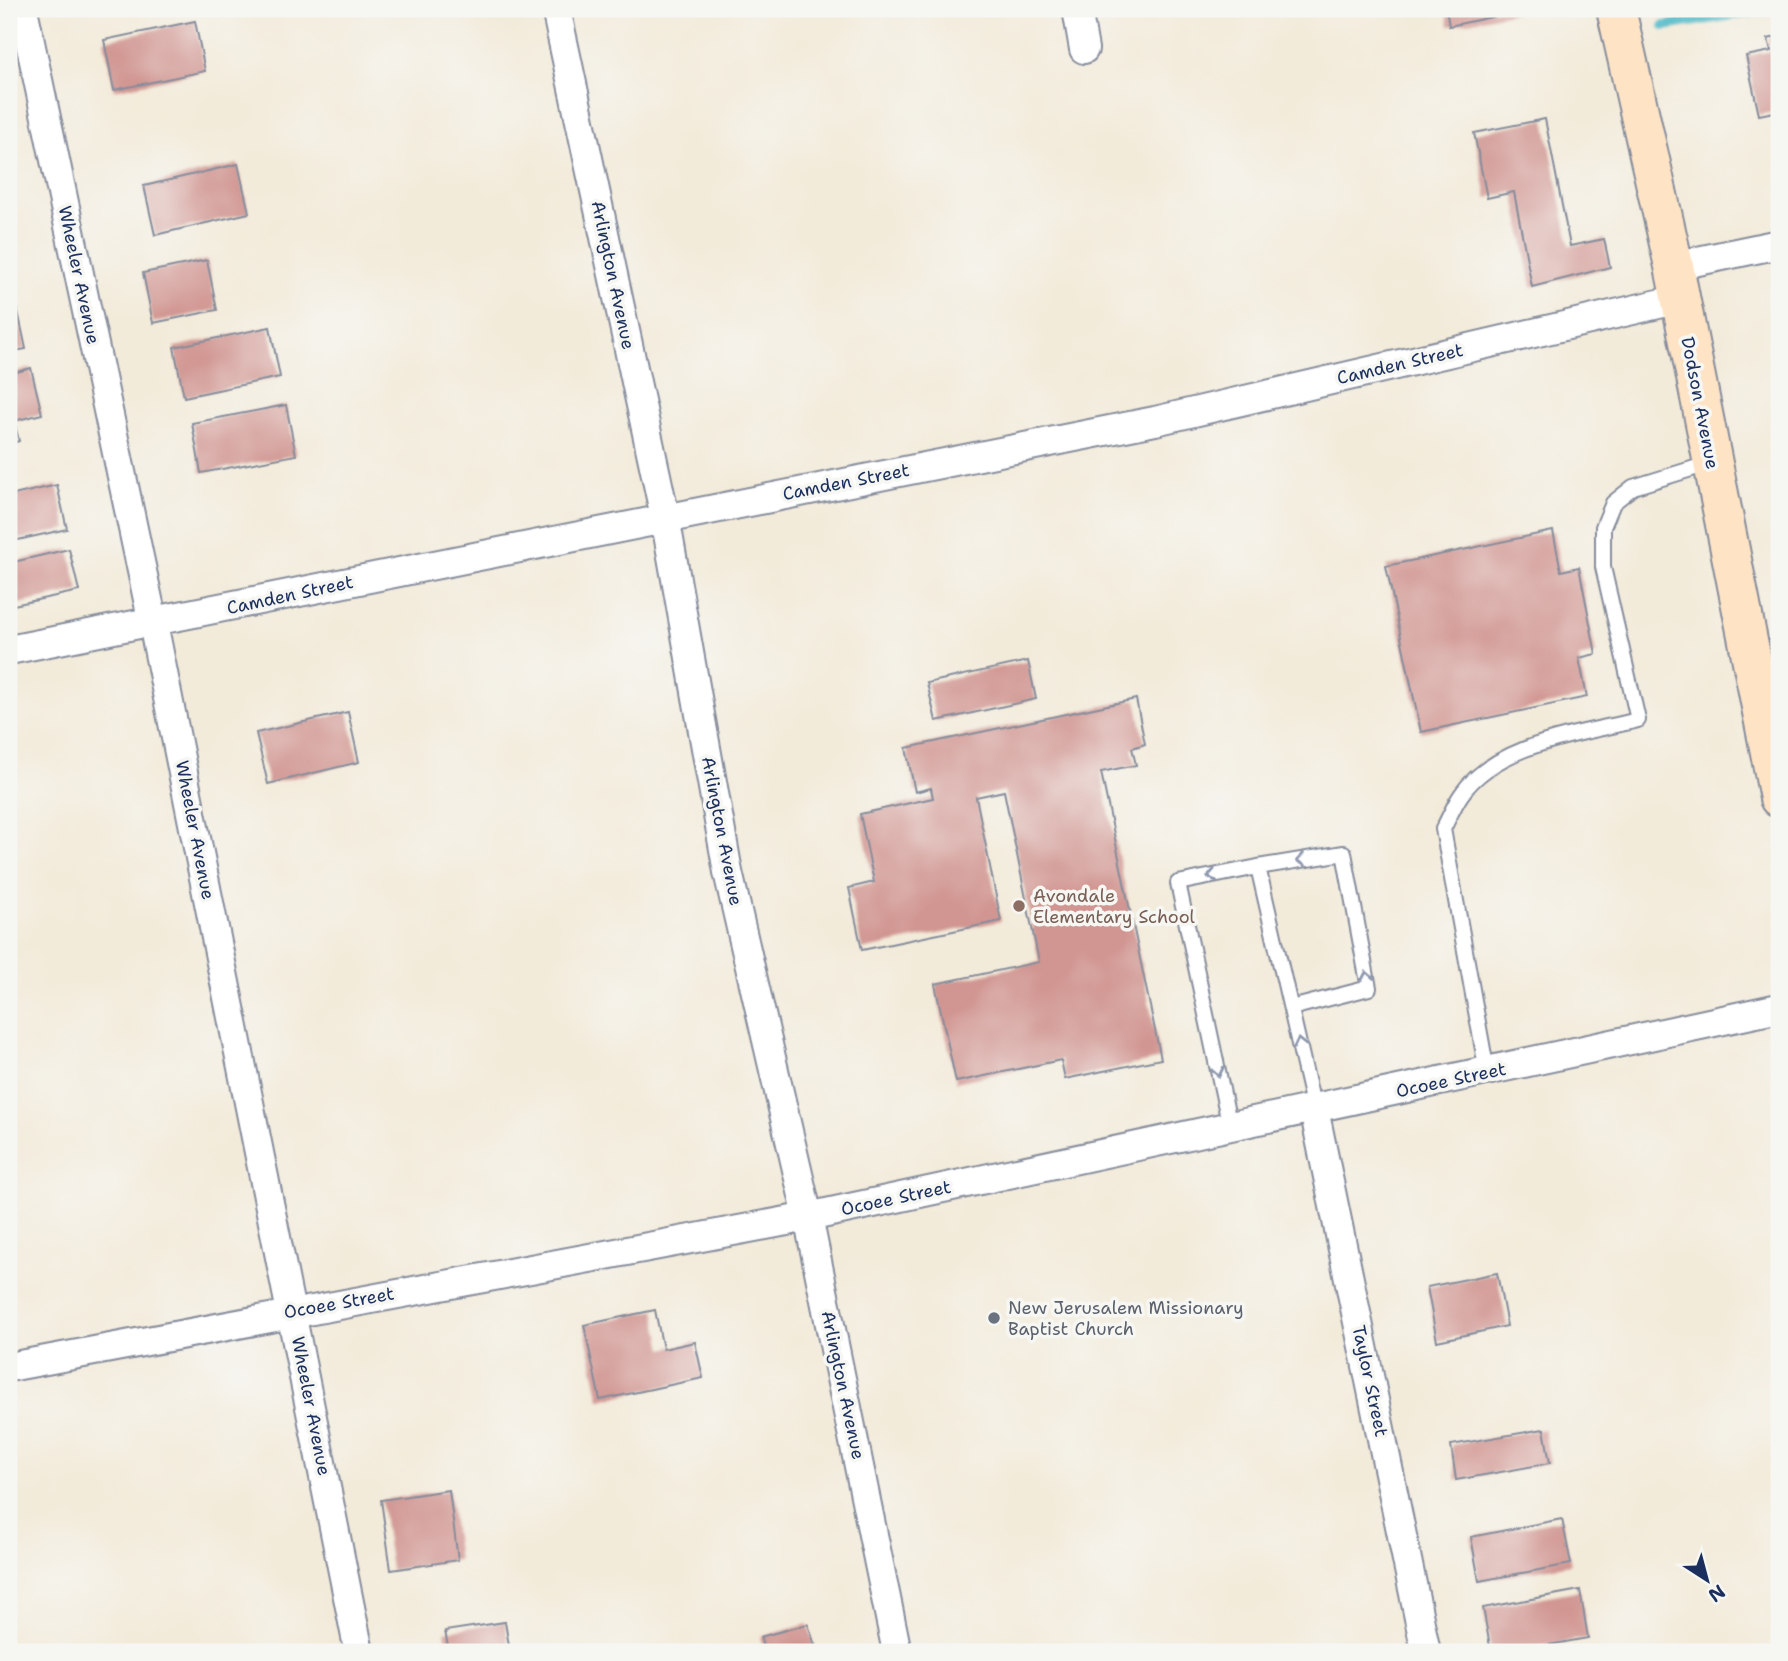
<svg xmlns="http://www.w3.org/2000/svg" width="1788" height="1661" viewBox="0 0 1788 1661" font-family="'Shantell Sans',sans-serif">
  <rect width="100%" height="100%" fill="#f6f6f2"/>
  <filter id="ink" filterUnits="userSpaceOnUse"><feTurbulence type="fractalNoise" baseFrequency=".0143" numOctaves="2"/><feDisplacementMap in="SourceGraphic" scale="14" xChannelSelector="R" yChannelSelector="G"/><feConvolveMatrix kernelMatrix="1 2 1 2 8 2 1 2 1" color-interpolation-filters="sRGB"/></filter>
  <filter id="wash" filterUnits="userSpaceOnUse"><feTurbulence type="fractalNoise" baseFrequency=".00686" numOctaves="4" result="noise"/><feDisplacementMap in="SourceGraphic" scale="28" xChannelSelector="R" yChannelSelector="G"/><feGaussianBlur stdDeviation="1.57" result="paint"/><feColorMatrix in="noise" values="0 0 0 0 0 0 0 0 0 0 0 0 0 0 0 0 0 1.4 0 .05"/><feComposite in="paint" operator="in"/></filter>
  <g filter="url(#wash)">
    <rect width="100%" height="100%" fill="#f3ebda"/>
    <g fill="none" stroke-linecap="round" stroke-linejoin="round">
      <path stroke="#4dbac8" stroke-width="10" d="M 1664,26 L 1773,9"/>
    </g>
    <g id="blocks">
      <path fill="#d19692" d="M 1446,9 L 1516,9 L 1516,12 L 1449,26 Z
        M 195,21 L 205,71 L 114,90 L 104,40 Z
        M 1779,36 L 1779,111 L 1759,115 L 1746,56 L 1771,51 L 1768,39 Z
        M 1545,119 L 1570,246 L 1604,239 L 1610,267 L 1532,287 L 1514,192 L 1487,198 L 1474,133 Z
        M 238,164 L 249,213 L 155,235 L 144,186 Z
        M 207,260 L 217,310 L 153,323 L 143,273 Z
        M 16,302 L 26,349 L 9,352 L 9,304 Z
        M 270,327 L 280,377 L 184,397 L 174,347 Z
        M 31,368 L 42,414 L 14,421 L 19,441 L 9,444 L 9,374 Z
        M 286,405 L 296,455 L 201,473 L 192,423 Z
        M 57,485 L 67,529 L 9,542 L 9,496 Z
        M 1553,531 L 1561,571 L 1579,567 L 1596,654 L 1579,658 L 1587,697 L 1421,732 L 1386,566 Z
        M 69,549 L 79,591 L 9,606 L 9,563 Z
        M 1028,661 L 1036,699 L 936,721 L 927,683 Z
        M 1136,699 L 1145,744 L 1132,748 L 1136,765 L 1101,772 L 1161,1059 L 1065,1079 L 1061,1060 L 956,1082 L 935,984 L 1039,962 L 1004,791 L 976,797 L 1001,921 L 862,950 L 849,888 L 874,882 L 860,814 L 933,798 L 931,788 L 915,792 L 906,748 Z
        M 348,712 L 359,762 L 268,784 L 256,733 Z
        M 1497,1273 L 1507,1326 L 1437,1341 L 1427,1287 Z
        M 655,1310 L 663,1349 L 695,1342 L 703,1378 L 600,1400 L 584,1325 Z
        M 1544,1429 L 1550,1463 L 1456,1480 L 1451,1445 Z
        M 449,1490 L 458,1560 L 391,1570 L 381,1500 Z
        M 1562,1519 L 1571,1564 L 1479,1581 L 1471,1537 Z
        M 1580,1590 L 1588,1638 L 1509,1652 L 1491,1652 L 1483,1608 Z
        M 505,1622 L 510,1652 L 449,1652 L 445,1631 Z
        M 808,1624 L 817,1652 L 765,1652 L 760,1637 Z"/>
    </g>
  </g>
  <g filter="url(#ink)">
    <use href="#blocks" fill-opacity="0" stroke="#878d9c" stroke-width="2"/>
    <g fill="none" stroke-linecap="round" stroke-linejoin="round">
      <defs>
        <path id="lane" d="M 1258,867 L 1344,853 L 1369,988 L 1291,1008
          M 1487,1072 L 1443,829 C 1449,818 1454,805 1461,795 C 1496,743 1582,734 1638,720 L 1603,567 L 1603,527 L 1613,503 L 1633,487 L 1711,463
          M 1230,1127 L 1178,883 L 1258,867 L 1314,1109"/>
        <path id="street" d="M 23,9 L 153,623 L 359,1652
          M 556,9 L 665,517 L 728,872 L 808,1217 L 897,1652
          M 1077,9 L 1084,49
          M 1674,266 L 1779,244
          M 9,650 L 1155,421 L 1680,299
          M 1314,1109 L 1426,1652
          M 9,1367 L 808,1217 L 1779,1008"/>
        <path id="secondary" d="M 1616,9 L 1674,266 L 1779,798"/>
      </defs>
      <use href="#lane" stroke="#878d9c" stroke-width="18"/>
      <use href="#street" stroke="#878d9c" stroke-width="32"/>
      <use href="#secondary" stroke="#878d9c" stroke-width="42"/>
      <use href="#lane" stroke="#fff" stroke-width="14"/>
      <use href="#street" stroke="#fff" stroke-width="28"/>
      <use href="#secondary" stroke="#fee4c5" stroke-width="38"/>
    </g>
    <defs><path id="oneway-chevron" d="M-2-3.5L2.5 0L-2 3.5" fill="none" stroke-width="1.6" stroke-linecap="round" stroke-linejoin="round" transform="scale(1.75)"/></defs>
    <g stroke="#8d97ae">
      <use href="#oneway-chevron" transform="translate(1301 860) rotate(171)"/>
      <use href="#oneway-chevron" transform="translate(1212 876) rotate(168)"/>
      <use href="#oneway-chevron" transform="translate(1367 976) rotate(-100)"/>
      <use href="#oneway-chevron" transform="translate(1299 1043) rotate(-103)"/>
      <use href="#oneway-chevron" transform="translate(1218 1072) rotate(78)"/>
    </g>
  </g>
  <circle fill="#8d6e63" stroke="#f6f6f2" stroke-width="2.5" cx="1019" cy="906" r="7"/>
  <circle fill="#6b7280" stroke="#f6f6f2" stroke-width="2.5" cx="994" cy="1318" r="7"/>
  <g text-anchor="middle" stroke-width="7" stroke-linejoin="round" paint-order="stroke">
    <g font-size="18" fill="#1b2f5e" stroke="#f6f6f2">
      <text transform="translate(79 275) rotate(78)" y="6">Wheeler Avenue</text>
      <text transform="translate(613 275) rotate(78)" y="6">Arlington Avenue</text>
      <text transform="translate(1400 364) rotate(-13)" y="6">Camden Street</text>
      <text transform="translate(1700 403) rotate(79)" y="6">Dodson Avenue</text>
      <text transform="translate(846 482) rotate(-11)" y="6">Camden Street</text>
      <text transform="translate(290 595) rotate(-12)" y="6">Camden Street</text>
      <text transform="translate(195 830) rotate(79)" y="6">Wheeler Avenue</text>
      <text transform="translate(722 831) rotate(79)" y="6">Arlington Avenue</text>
      <text transform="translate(1451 1080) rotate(-12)" y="6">Ocoee Street</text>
      <text transform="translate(896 1198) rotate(-12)" y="6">Ocoee Street</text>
      <text transform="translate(339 1303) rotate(-10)" y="6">Ocoee Street</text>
      <text transform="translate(1370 1381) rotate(78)" y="6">Taylor Street</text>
      <text transform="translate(843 1385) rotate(78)" y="6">Arlington Avenue</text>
      <text transform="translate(311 1406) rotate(79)" y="6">Wheeler Avenue</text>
    </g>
    <g font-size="18" fill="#785e54" stroke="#f6f6f2" text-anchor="start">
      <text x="1033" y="902">Avondale<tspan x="1033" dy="21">Elementary School</tspan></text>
    </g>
    <g font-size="18" fill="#5b616d" stroke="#f6f6f2" text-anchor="start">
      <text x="1008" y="1314">New Jerusalem Missionary<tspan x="1008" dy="21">Baptist Church</tspan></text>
    </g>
  </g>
  <rect width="1788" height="1661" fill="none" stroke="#f6f6f2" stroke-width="35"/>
  <g transform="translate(1707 1580) rotate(144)" stroke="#f6f6f2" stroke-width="5" paint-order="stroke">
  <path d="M0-5L12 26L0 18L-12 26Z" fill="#1b2f5e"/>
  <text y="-10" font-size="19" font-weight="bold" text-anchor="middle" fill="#1b2f5e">N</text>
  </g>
</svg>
